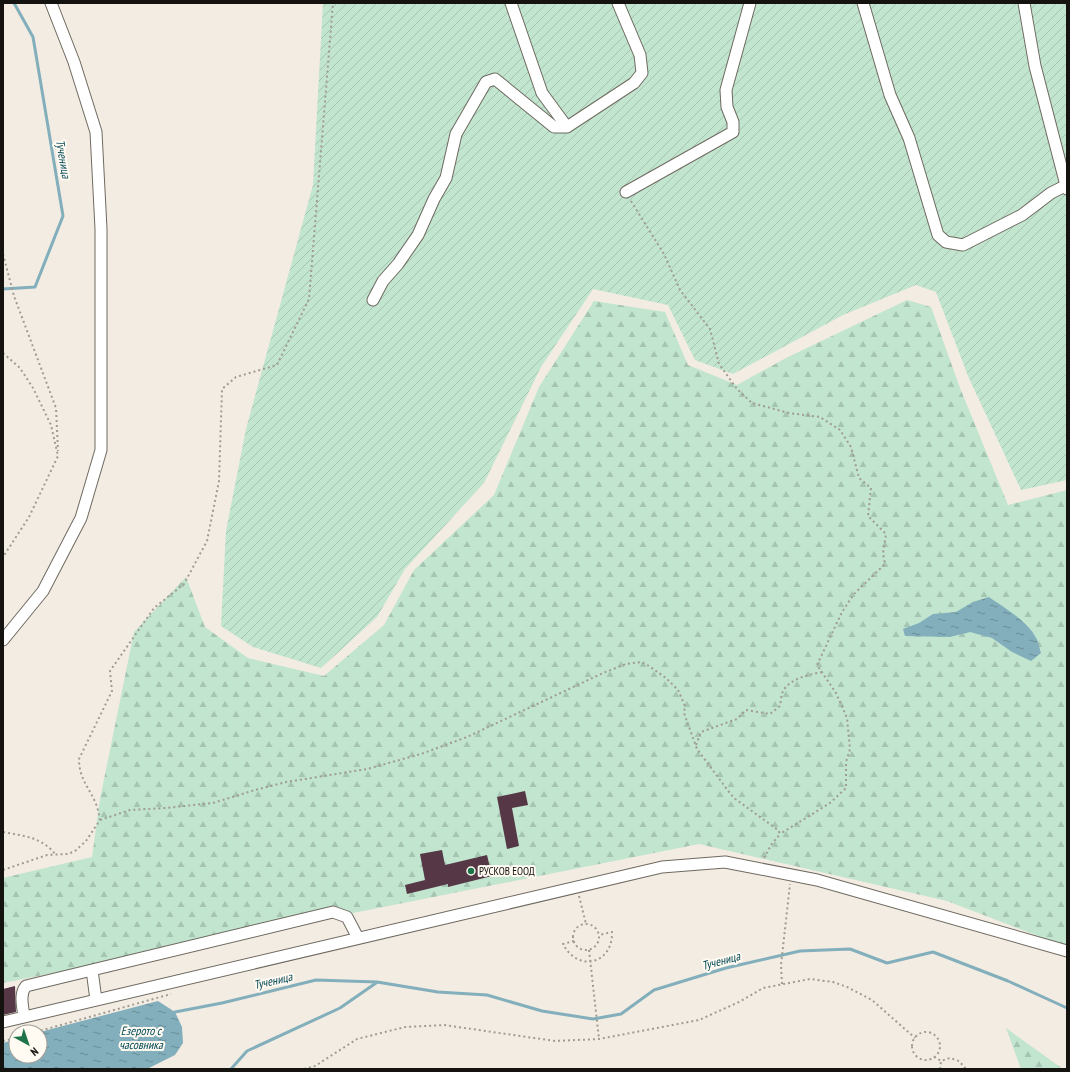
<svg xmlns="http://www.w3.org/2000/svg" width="1070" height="1072" viewBox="0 0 1070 1072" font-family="'PT Sans Narrow',sans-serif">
  <defs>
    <pattern id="forest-firs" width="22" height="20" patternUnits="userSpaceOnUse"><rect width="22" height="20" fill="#c1e5cf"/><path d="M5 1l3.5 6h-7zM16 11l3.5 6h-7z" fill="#a5c4b1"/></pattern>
    <pattern id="garden-furrows" width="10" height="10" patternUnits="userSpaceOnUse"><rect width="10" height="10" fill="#c1e5cf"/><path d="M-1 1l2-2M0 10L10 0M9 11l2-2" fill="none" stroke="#a5c4b1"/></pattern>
    <pattern id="water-ripples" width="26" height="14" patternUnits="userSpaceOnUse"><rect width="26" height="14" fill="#82afbb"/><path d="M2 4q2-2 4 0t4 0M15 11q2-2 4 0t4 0" fill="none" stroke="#698d97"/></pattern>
  </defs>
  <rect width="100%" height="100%" fill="#f3ece2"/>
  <path fill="url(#forest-firs)" d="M 907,300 L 931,307 L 960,388 L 1008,505 L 1067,490 L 1067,947 L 947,901 L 699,844 L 3,983 L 3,878 L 92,857 L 100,799 L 134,632 L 186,577 L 205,627 L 248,658 L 324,676 L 384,625 L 414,570 L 494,495 L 539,387 L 594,301 L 665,312 L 688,365 L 737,385 L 786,358 Z
    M 1006,1028 L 1063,1069 L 1021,1069 Z"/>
  <path fill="url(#garden-furrows)" d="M 323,3 L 1067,3 L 1067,480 L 1021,490 L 968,376 L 936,292 L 916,285 L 843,315 L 733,374 L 695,360 L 668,305 L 593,289 L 541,367 L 484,483 L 405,569 L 377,617 L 321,668 L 253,647 L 221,626 L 226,531 L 246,429 L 313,185 Z"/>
  <path fill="url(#water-ripples)" d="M 989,597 C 1003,607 1029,622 1036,638 C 1039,642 1039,648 1041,653 L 1031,661 L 1012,652 L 992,638 L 970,632 L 950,637 L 905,636 L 903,629 L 919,623 L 933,614 L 956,612 L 973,602 Z
    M 158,1001 L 175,1012 L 182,1027 L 183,1043 L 175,1055 L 147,1069 L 3,1069 L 3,1043 L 16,1039 L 16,1056 L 40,1056 L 40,1032 Z"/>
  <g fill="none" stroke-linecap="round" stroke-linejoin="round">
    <path stroke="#82afbb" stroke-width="3" d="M 3,289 L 35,287 L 63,216 L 33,37 L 14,3
      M 175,1012 L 222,1003 L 316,980 L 377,982 L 438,992 L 487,995 L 542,1011 L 593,1019 L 621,1014 L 654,990 L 726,968 L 800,951 L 850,949 L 887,963 L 933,952 L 1008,981 L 1067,1008
      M 231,1069 L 247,1051 L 340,1008 L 376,983"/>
  </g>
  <path fill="#563746" d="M 525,791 L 528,805 L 512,808 L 519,846 L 507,849 L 497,797 Z
    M 442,850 L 445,865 L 487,855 L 492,876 L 448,887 L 448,884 L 407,894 L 405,885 L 425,880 L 420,854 Z
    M 15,986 L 16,1012 L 3,1015 L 3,989 Z"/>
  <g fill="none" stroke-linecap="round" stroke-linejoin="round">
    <defs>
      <path id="minor" d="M 511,3 L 542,93 L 567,127
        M 863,3 L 890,95 L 909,138 L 938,235 L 946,242 L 963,245 L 1022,215 L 1051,193 L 1067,185
        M 1024,3 L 1035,66 L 1067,189
        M 626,192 L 733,132 L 733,122 L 727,107 L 726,90 L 750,3
        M 373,300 L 383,281 L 398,264 L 418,235 L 434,199 L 446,178 L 456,134 L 486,82 L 495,79 L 554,127 L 567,127 L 634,83 L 642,73 L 640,55 L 618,3
        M 3,640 L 43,591 L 81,518 L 101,450 L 101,229 L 96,132 L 74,62 L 51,3
        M 96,1000 L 92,970 L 333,912 L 347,917 L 358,938
        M 24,1017 C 23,1007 19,994 26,986 L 92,970
        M 3,1022 L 662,867 L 725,862 L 817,880 L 1067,951"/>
    </defs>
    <use href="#minor" stroke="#6f6a61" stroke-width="13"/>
    <path stroke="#a09b93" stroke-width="2" stroke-dasharray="2 3" stroke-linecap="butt" d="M 631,201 L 664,254 L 680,290 L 710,329 L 719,364 L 737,389 L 752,403 L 789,413 L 820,417 L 840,430 L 851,447 L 859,478 L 871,488 L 868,516 L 886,534 L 883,553 L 885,564 L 854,594 L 842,612 L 817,665 L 836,693 L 847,718 L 850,749 L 846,762 L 846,788 L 830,803 L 780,834
      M 3,254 L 14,296 L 56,408 L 58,451
      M 3,353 L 20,368 L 33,388 L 51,425 L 58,456 L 29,517 L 3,557
      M 696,745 L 701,732 L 737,719 L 746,710 L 770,714 L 780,706 C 781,701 781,695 783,691 C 791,678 808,675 822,672
      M 100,820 L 130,810 L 165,808 L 213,803 L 255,790 L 286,782 L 367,769 L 421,754 L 467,737 L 603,673 L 626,664 L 641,662 L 649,666 L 666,678 L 678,690 L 682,699 L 685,706 L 684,713 L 697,749 L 729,792 L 734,798 L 778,830 L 780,834 L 771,845 L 763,860
      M 3,832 C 24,836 42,837 56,855
      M 3,870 L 47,855 L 68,854 L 75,851 L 86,841 L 100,820 C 99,815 98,809 96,804 C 89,787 79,779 79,759 L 112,691 L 110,671 L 154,608 L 184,584 L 207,541 L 219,481 L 222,389 L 236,377 L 277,365 L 309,299 L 333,3
      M 579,896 L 586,924
      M573 937a13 13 0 1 1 26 0a13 13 0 1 1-26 0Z
      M 574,941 L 563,944 C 578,973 613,964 612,932 L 599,935
      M 589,950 L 599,1039
      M 782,984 L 781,965 L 790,884
      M 36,1032 L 171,994
      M912 1046a14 14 0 1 1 28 0a14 14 0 1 1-28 0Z
      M 3,1041 L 16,1038
      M 934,1057 L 941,1061
      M 304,1069 L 315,1066 L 357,1039 L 405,1027 L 444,1025 L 555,1041 L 599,1039 L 699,1020 L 739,1002 L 763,988 L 810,979 L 833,982 L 847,987 L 872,1000 L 915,1038
      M 940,1069 L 941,1061 L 950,1058 L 959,1061 L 966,1069"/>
    <use href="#minor" stroke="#fff" stroke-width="11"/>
  </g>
  <circle fill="#1d7448" stroke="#fffaf2" stroke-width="1.5" cx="471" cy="871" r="4"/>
  <g text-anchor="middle" stroke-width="4" stroke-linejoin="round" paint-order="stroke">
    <g font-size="11" fill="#151310" stroke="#fffaf2" text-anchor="start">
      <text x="479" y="875">РУСКОВ ЕООД</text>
    </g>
    <g font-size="12" font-style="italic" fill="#044a57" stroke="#fffaf2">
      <text transform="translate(63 159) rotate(80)" y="4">Тученица</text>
      <text transform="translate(721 961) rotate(-15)" y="4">Тученица</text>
      <text transform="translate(273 981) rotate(-13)" y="4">Тученица</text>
      <text x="141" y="1035">Езерото с<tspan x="141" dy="14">часовника</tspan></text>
    </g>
  </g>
  <rect width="1070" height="1072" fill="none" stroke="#151310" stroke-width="8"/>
  <g transform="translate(28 1044) rotate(140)"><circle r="19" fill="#fffaf2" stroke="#a19e98"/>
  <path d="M0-3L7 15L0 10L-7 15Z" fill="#1d7448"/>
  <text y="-6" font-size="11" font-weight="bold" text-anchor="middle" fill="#151310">N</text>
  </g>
</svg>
